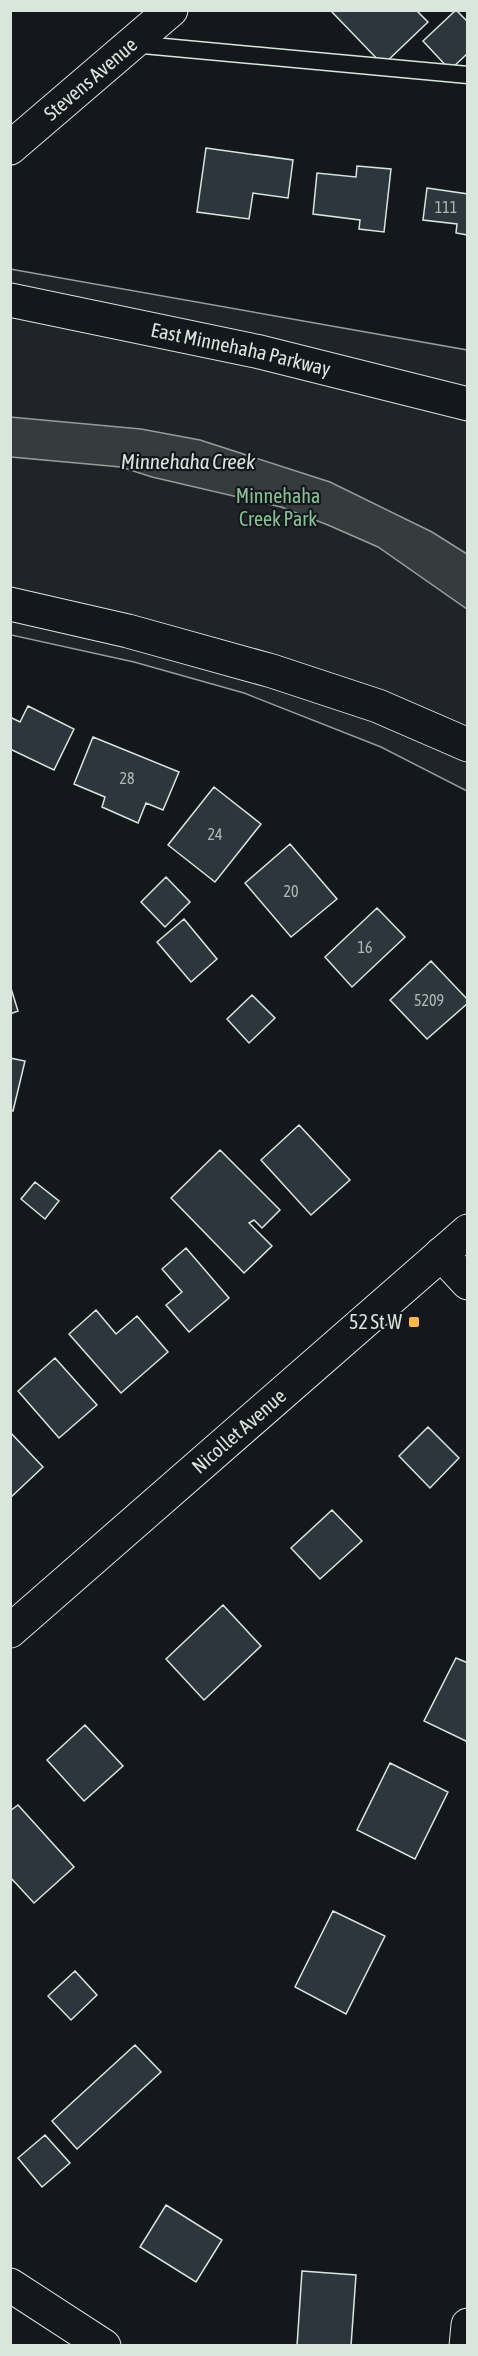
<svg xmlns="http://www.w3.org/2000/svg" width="478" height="2356" viewBox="0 0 478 2356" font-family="'Asap Condensed',sans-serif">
  <rect width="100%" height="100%" fill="#14181c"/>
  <path fill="#202428" stroke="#939e99" stroke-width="1.5" d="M 10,269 L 467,350 L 467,791 L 381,747 L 244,693 L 134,662 L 11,635 Z"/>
  <path fill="#363b3e" stroke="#939e99" stroke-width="1.5" d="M 10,417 L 141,429 L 200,440 L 330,482 L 432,532 L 467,554 L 467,609 L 378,547 L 328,525 L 281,507 L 152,477 L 121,467 L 11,457 Z"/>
  <path fill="#2c363c" stroke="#d8e6dc" stroke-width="1.5" d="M 334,10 L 416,10 L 428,22 L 383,65 L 332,12 Z
    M 456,10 L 468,22 L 468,53 L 450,70 L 423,41 Z
    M 206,148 L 293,160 L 288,198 L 253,193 L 249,219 L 197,212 Z
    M 357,166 L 391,169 L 384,232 L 359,229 L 360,220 L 313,214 L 317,173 L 356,177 Z
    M 427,188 L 468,194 L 468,235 L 456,233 L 457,224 L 423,220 Z
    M 28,706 L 74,729 L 54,770 L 10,749 L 10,717 L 20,722 Z
    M 93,737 L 179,772 L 163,810 L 146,803 L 138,823 L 102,807 L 105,797 L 74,784 Z
    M 214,787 L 261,824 L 215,882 L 168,845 Z
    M 290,844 L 337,899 L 291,937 L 245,883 Z
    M 166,877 L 190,902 L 165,927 L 141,902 Z
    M 377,908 L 405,937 L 352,987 L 325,957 Z
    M 184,919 L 217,959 L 191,982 L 157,942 Z
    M 431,961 L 468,1000 L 468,1003 L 427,1039 L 390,1000 Z
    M 10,985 L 18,1011 L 10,1014 Z
    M 252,995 L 275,1018 L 249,1043 L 227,1019 Z
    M 10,1058 L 25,1061 L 13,1111 L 10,1110 Z
    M 299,1125 L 350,1180 L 311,1215 L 261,1160 Z
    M 220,1150 L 280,1210 L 262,1228 L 254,1220 L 249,1223 L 272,1246 L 244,1273 L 171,1198 Z
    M 35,1182 L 59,1201 L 45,1219 L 21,1199 Z
    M 186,1248 L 229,1298 L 189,1332 L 166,1305 L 182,1292 L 162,1269 Z
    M 96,1310 L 116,1334 L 137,1316 L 168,1352 L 121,1393 L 69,1334 Z
    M 55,1358 L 97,1405 L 59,1438 L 18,1391 Z
    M 428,1427 L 459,1458 L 430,1488 L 399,1456 Z
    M 10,1432 L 43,1467 L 10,1498 Z
    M 332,1510 L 362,1541 L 320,1579 L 291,1548 Z
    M 223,1605 L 261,1646 L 204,1700 L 166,1659 Z
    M 456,1658 L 468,1663 L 468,1742 L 424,1721 Z
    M 85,1725 L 123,1766 L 84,1801 L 47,1760 Z
    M 390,1763 L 448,1792 L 415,1859 L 357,1830 Z
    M 18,1805 L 74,1867 L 34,1903 L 10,1877 L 10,1811 Z
    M 333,1911 L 385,1936 L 346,2014 L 295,1987 Z
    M 75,1971 L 97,1995 L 71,2020 L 48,1996 Z
    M 135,2045 L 161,2072 L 77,2149 L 52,2121 Z
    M 45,2135 L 70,2163 L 42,2187 L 18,2158 Z
    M 166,2205 L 222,2240 L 196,2282 L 140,2247 Z
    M 302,2271 L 356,2275 L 351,2346 L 297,2346 Z"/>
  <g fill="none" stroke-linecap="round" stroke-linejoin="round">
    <defs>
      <path id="lane" d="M 132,44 L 468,75"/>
      <g id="street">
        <path id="s1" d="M 10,148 L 171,10"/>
        <path d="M 10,604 L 128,631 L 272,671 L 378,706 L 468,745"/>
        <path d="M 441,1254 L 468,1283"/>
        <path d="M 10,2285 L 104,2346"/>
        <path d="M 466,2346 L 468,2325"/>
      </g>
      <g id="secondary">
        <path id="s2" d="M 10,300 L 260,352 L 468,404"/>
        <path id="s3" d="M 10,1631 L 468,1231"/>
      </g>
    </defs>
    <use href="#lane" stroke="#d8e6dc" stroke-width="19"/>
    <use href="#street" stroke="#d8e6dc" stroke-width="35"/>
    <use href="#secondary" stroke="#d8e6dc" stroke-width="35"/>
    <use href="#lane" stroke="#14181c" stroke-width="16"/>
    <use href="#street" stroke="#14181c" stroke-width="33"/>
    <use href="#secondary" stroke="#14181c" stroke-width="33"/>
  </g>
  <rect fill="#ffb74d" stroke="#14181c" stroke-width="2" x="408" y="1316" width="12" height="12" rx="3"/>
  <g text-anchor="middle" stroke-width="4.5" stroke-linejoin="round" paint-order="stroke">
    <g font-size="16" fill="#adbab4">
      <text x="446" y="213">111</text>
      <text x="127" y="784">28</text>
      <text x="215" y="840">24</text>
      <text x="291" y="897">20</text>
      <text x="365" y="953">16</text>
      <text x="429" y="1006">5209</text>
    </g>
    <g font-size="20" fill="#d8e6dc" stroke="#14181c">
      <text dy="7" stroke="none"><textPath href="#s1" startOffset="106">Stevens Avenue</textPath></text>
      <text dy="7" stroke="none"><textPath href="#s2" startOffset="236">East Minnehaha Parkway</textPath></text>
      <text dy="7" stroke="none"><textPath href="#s3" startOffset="304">Nicollet Avenue</textPath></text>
    </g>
    <g font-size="20" fill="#8ac095" stroke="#14181c">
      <text x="278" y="503">Minnehaha<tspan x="278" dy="23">Creek Park</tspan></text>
    </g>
    <g font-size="20" fill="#d8e6dc" stroke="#14181c" text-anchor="end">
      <text x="402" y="1329">52 St W</text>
    </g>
    <g font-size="21" font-style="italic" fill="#d8e6dc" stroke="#14181c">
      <text x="188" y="469">Minnehaha Creek</text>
    </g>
  </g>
  <rect width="478" height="2356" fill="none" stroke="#d8e6dc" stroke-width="24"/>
</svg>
